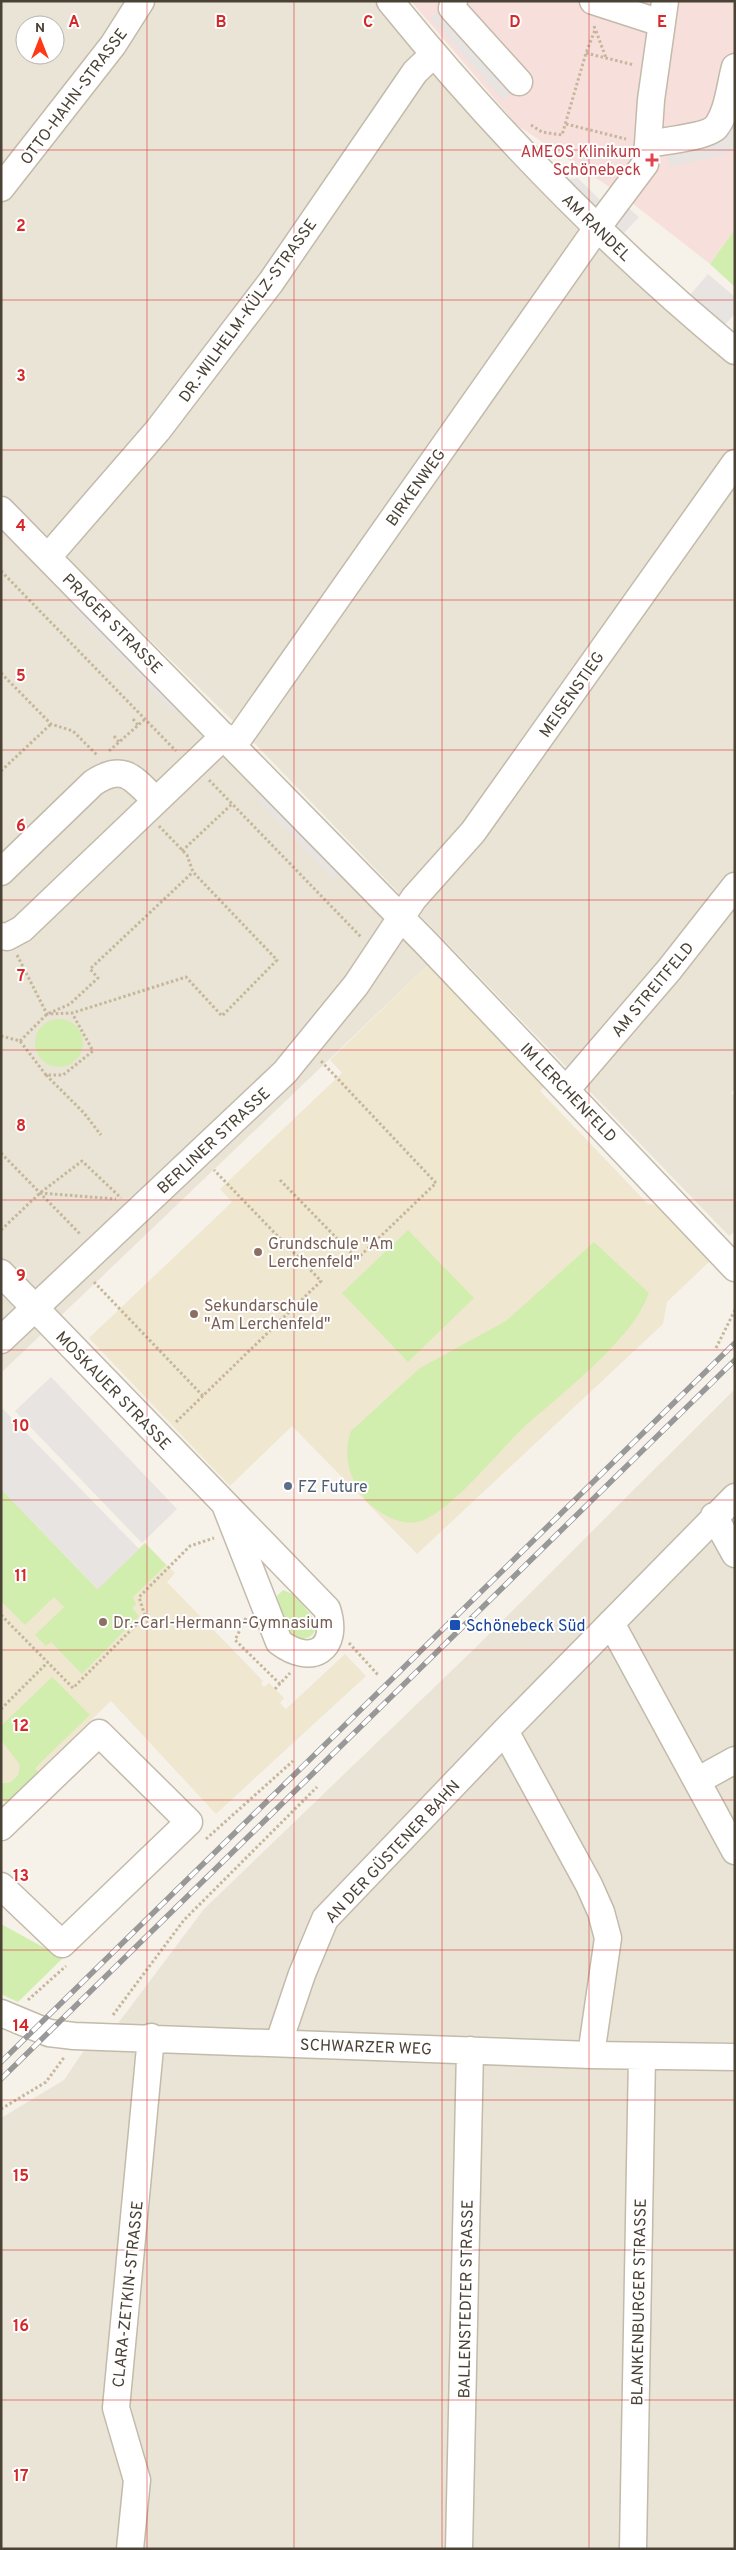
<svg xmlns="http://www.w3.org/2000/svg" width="736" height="2550" viewBox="0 0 736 2550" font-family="Overpass,sans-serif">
  <rect width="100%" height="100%" fill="#f6f2e9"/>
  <path fill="#eae4d6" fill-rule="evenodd" d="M 1,1 L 375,1 L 418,52 L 587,227 L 735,369 L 735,1088 L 731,1093 L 735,1097 L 735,1231 L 729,1236 L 234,722 L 1,494 ZM 25,25 L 55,25 L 55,55 L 25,55 Z
    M 1,521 L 429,964 L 1,1373 Z
    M 735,1389 L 735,2042 L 674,2043 L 116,2026 L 204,1909 L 471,1652 Z
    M 87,2046 L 735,2067 L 735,2549 L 1,2549 L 1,2118 L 64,2080 Z"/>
  <path fill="#f0e7d1" d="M 429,964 L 546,1084 L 540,1091 L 647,1203 L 659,1206 L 711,1260 L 667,1302 L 663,1324 L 417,1554 L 292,1426 L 230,1486 L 89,1338 L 232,1202 L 220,1189 L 342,1073 L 330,1060 Z
    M 1,1489 L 98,1589 L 145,1543 L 175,1573 L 167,1582 L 263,1681 L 261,1684 L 264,1687 L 269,1683 L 284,1698 L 280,1703 L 286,1709 L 345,1654 L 366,1676 L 216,1814 L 111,1701 L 6,1802 L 1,1800 Z"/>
  <path fill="#f7dfdc" d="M 411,1 L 735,1 L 735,229 L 710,264 L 623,196 L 517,125 Z"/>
  <path fill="#d1eeae" d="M 735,229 L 735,287 L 710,264 Z
    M35 1043a24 24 0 1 1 48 0a24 24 0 1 1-48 0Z
    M 408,1230 L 474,1298 L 408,1362 L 342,1293 Z
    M 594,1242 L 649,1293 C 644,1305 637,1318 628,1329 C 598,1366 560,1395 524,1427 C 500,1449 448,1516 417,1522 C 398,1526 372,1510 362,1495 C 348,1475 343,1454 351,1431 L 420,1368 L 506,1321 Z
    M 1,1489 L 97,1589 L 145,1543 L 166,1565 L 133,1597 L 136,1604 L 132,1608 L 139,1616 L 82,1674 L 51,1642 L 46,1646 L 35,1635 L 64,1607 L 54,1597 L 25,1625 L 1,1601 Z
    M 283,1590 L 295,1595 L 317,1623 C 316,1635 309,1639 296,1640 L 287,1632 L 277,1596 Z
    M 52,1677 L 90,1715 L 35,1768 L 38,1772 L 6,1802 L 1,1800 L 1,1783 L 10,1783 L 18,1775 L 20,1765 L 1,1740 L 1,1726 Z
    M 1,1924 L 63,1958 L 18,2002 L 1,1994 Z"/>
  <path fill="#e7e4e1" d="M 443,8 L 515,90 L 503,100 L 431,18 Z
    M 735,99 L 735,148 L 723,155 L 670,166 L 666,150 Z
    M 578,178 L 603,203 L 588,208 L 562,181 Z
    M 627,207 L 639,217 L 624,233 L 613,223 Z
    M 708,274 L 735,297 L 735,313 L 724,326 L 689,296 Z
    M 79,597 L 184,704 L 174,714 L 69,606 Z
    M 266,789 L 344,871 L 334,880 L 256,798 Z
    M 51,1377 L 177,1509 L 142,1543 L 15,1411 Z
    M 1,1407 L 139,1549 L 98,1589 L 1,1489 Z"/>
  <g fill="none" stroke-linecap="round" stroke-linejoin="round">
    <defs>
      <path id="minor" d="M 390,1 C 494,129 608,246 735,351
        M 454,1 L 452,8 L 519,82
        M 593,1 L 661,23
        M 665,1 L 651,100 L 648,144 C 662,141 707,137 716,127 C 728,112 730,85 735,67
        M 1,188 L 113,45 L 141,1
        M 1,510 L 426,943 L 735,1268
        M 48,557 L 158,430 L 271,282 L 415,72 L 434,54
        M 234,745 L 597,228 L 645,164 L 648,144
        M 1,872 L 93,783 C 124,762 134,779 156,801
        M 1,936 L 7,937 L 22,929 L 224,736
        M 566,1090 L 669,970 L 735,886
        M 1,1273 L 327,1609 C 340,1649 312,1667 279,1642 L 226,1507
        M 1,1340 L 285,1072 L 356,985 L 414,898 L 473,832 L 735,463
        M 714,1516 L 735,1554
        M 611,1623 L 735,1851
        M 505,1731 L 589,1885 L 601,1912 L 608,1938 L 591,2055
        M 697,1781 L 735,1760
        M 1,1827 L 99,1733 L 189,1822 L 62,1944 L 1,1886
        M 1,2013 L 49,2033 L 74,2036 L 591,2055 L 735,2057
        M 279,2042 L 302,1974 L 325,1919 L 505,1731 L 735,1497
        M 130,2549 L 137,2480 L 116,2408 L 151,2037
        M 459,2549 L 470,2050
        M 633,2549 L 642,2056"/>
    </defs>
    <use href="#minor" stroke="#c3baaa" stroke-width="29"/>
    <path stroke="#c6b69a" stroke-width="3" stroke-dasharray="2.5 2.5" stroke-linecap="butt" d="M 596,31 L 606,58
      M 586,53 L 634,65
      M 566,124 L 626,139
      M 531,125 L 542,132 L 562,135 L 586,53 L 595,30 L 594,25
      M 1,571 L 176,751
      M 1,673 L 51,724 L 73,731 L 98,756
      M 133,719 L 138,725
      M 114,736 L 119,742
      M 109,751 L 144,720
      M 1,771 L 51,724
      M 209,780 L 361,937
      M 182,851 L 232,804
      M 17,955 L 47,1014 L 72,1013 L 186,977 L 222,1016 L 277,960 L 193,872 L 187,855 L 159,826
      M 1,1036 L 20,1041 L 46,1075 L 63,1075 L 93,1051 L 72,1013
      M 20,1041 L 47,1014 L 70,1004 L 98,978 L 90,969 L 193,872
      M 46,1075 L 84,1113 L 101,1135
      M 1,1153 L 81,1235
      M 280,1180 L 357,1259 L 436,1183 L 321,1061
      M 40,1193 L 116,1199
      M 1,1230 L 40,1193 L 82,1161 L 121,1198
      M 94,1282 L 203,1396
      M 716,1348 L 735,1310
      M 176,1422 L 321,1281 L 214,1170
      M 1,1615 L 73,1688 L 145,1616 L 139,1597 L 190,1546 L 214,1538
      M 246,1618 L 235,1640 L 280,1684
      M 349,1643 L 379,1676
      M 275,1689 L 290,1673
      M 1,1709 L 48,1662
      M 206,1839 L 293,1761
      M 28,2000 L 66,1966
      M 113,2015 L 184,1920 L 317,1787
      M 1,2109 L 46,2082 L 65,2056"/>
    <use href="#minor" stroke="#fff" stroke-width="26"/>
    <defs>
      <path id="rail" d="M 1,2062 L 735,1343
        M 1,2079 L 735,1360"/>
    </defs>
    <use href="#rail" stroke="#989898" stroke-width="5.5"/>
    <use href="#rail" stroke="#fff" stroke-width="4" stroke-dasharray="11" stroke-linecap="butt"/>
  </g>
  <path fill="none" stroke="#d62828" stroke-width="1" stroke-opacity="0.55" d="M 147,1 L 147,2549M 294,1 L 294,2549M 442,1 L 442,2549M 589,1 L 589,2549M 1,150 L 735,150M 1,300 L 735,300M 1,450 L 735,450M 1,600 L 735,600M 1,750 L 735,750M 1,900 L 735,900M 1,1050 L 735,1050M 1,1200 L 735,1200M 1,1350 L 735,1350M 1,1500 L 735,1500M 1,1650 L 735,1650M 1,1800 L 735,1800M 1,1950 L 735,1950M 1,2100 L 735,2100M 1,2250 L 735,2250M 1,2400 L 735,2400"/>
  <path fill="#e0444e" stroke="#fff" stroke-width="2" d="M649.5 152.5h5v5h5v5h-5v5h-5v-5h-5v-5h5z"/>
  <g fill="#8d6e63" stroke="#fff" stroke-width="2">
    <circle cx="258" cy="1252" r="5"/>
    <circle cx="194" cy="1314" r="5"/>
    <circle cx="103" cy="1622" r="5"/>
  </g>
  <circle fill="#5c6f8a" stroke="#fff" stroke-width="2" cx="288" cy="1486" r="5"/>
  <rect fill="#1a4fb4" stroke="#fff" stroke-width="2" x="449" y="1619" width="12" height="12" rx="2.5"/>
  <g text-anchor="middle" stroke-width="4" stroke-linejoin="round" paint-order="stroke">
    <g font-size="16" fill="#4b4236" stroke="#fff">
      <text transform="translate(73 96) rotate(-53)" y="6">OTTO-HAHN-STRASSE</text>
      <text transform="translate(597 227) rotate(44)" y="6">AM RANDEL</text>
      <text transform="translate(247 310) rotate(-54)" y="6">DR.-WILHELM-KÜLZ-STRASSE</text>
      <text transform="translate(415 487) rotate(-55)" y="6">BIRKENWEG</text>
      <text transform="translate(113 623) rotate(45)" y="6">PRAGER STRASSE</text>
      <text transform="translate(571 694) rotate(-55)" y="6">MEISENSTIEG</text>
      <text transform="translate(652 989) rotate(-50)" y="6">AM STREITFELD</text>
      <text transform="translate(569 1092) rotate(46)" y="6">IM LERCHENFELD</text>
      <text transform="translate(213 1140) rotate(-43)" y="6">BERLINER STRASSE</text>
      <text transform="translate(114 1390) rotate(46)" y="6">MOSKAUER STRASSE</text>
      <text transform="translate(392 1851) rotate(-47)" y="6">AN DER GÜSTENER BAHN</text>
      <text transform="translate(366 2046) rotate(2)" y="6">SCHWARZER WEG</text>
      <text transform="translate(127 2294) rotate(-84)" y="6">CLARA-ZETKIN-STRASSE</text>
      <text transform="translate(465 2299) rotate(-89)" y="6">BALLENSTEDTER STRASSE</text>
      <text transform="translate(638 2302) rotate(-89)" y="6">BLANKENBURGER STRASSE</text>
    </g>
    <g font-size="16" fill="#be3a42" stroke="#fff" text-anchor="end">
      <text x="641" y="157">AMEOS Klinikum<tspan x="641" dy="18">Schönebeck</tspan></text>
    </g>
    <g font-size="16" fill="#785e54" stroke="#fff" text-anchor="start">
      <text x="268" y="1249">Grundschule "Am<tspan x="268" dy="18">Lerchenfeld"</tspan></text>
      <text x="204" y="1311">Sekundarschule<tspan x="204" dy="18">"Am Lerchenfeld"</tspan></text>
      <text x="113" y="1628">Dr.-Carl-Hermann-Gymnasium</text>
    </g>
    <g font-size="16" fill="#4e5e75" stroke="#fff" text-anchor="start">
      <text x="298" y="1492">FZ Future</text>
    </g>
    <g font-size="16" fill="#164399" stroke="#fff" text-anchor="start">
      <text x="466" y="1631">Schönebeck Süd</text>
    </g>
  </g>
  <g font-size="16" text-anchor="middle" font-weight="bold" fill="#d62828" stroke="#fff" stroke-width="4" stroke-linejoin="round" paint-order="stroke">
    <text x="74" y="27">A</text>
    <text x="221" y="27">B</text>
    <text x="368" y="27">C</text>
    <text x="515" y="27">D</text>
    <text x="662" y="27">E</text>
    <text x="21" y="231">2</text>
    <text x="21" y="381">3</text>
    <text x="21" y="531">4</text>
    <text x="21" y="681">5</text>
    <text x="21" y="831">6</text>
    <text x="21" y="981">7</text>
    <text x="21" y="1131">8</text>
    <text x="21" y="1281">9</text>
    <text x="21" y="1431">10</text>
    <text x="21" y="1581">11</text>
    <text x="21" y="1731">12</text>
    <text x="21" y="1881">13</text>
    <text x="21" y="2031">14</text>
    <text x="21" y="2181">15</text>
    <text x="21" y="2331">16</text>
    <text x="21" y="2481">17</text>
  </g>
  <rect width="736" height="2550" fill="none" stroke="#4b4236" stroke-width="5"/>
  <g transform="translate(40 40)"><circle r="24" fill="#ffffff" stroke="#b7b3af"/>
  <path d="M0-4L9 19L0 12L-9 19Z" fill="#ff3917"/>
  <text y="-8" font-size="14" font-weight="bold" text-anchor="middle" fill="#4b4236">N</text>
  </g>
</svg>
